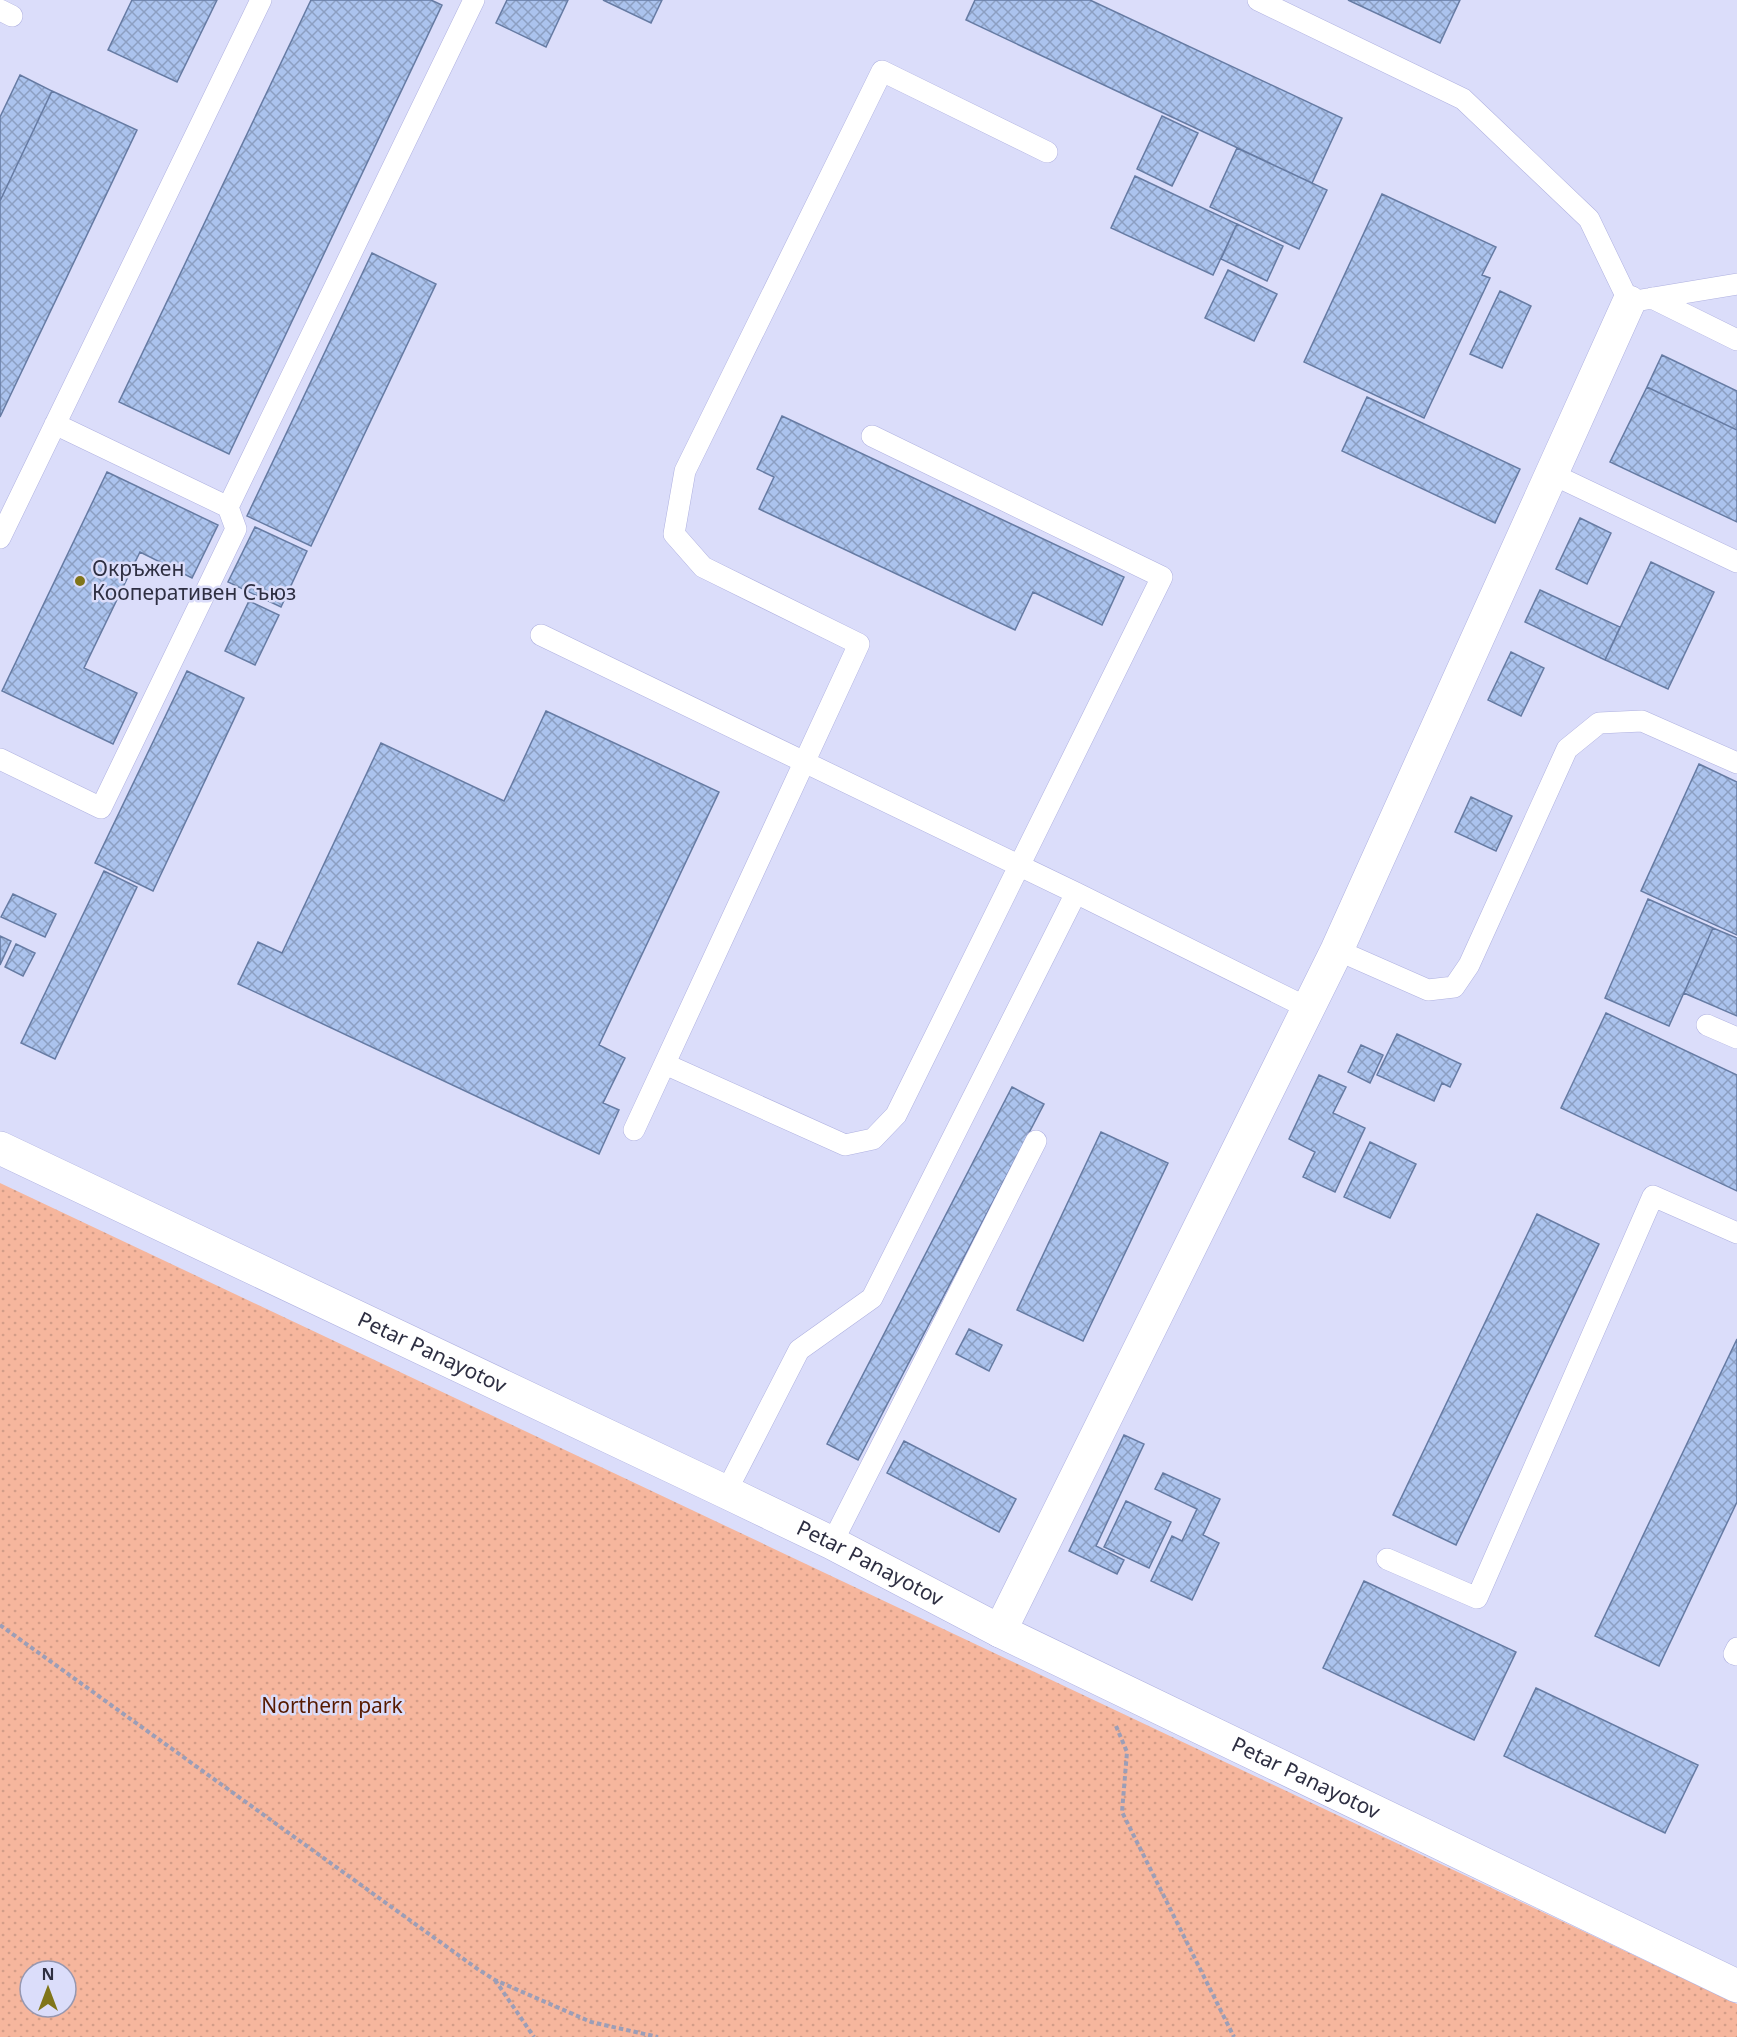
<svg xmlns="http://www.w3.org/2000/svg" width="1737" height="2037" viewBox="0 0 1737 2037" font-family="'Noto Sans',sans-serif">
  <defs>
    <pattern id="park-dots" width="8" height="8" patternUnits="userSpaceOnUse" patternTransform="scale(1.5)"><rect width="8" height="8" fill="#f6b69d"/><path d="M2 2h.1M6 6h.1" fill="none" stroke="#d39d88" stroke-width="1.8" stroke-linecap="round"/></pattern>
    <pattern id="building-cross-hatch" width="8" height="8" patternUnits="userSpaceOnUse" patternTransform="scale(1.5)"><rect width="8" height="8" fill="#abc3ee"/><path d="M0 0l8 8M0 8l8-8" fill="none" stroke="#8c9fc2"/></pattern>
  </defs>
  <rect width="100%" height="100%" fill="#dbddfa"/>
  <path fill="url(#park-dots)" fill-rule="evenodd" d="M 0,1183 L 1737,2004 L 1737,2037 L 0,2037 ZM 30,1971 L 66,1971 L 66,2007 L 30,2007 Z"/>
  <path fill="url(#building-cross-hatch)" stroke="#667ba3" stroke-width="1.5" d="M 132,0 L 217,0 L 177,82 L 108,50 Z
    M 311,0 L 431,0 L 442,5 L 229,454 L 119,402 Z
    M 507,0 L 568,0 L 546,47 L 496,23 Z
    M 603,0 L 662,0 L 651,23 Z
    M 975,0 L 1090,0 L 1342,118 L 1312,183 L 966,20 Z
    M 1348,0 L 1460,0 L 1440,43 Z
    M 20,75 L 52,91 L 0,201 L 0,117 Z
    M 52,91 L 137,130 L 0,417 L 0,201 Z
    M 1162,116 L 1198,133 L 1172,186 L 1137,169 Z
    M 1237,148 L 1327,190 L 1299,249 L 1210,207 Z
    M 1135,176 L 1237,224 L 1213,275 L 1111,228 Z
    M 1382,194 L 1496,247 L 1482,275 L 1490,278 L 1424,418 L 1304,362 Z
    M 1237,224 L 1283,246 L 1267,281 L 1221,259 Z
    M 372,253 L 436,284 L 311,546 L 247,516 Z
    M 1228,270 L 1277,294 L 1254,341 L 1205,318 Z
    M 1500,291 L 1531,306 L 1502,368 L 1470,354 Z
    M 1662,355 L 1737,391 L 1737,430 L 1647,387 Z
    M 1647,387 L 1737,430 L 1737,522 L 1610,462 Z
    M 1367,397 L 1520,469 L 1495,523 L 1342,451 Z
    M 782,416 L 1124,577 L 1102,625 L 1033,592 L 1015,630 L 759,509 L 774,477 L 757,469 Z
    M 107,472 L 218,525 L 192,578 L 140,552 L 84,668 L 137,693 L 113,744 L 2,691 Z
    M 1580,518 L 1611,533 L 1587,584 L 1556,569 Z
    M 255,527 L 307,551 L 281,607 L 228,582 Z
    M 1651,562 L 1714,592 L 1668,689 L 1605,660 Z
    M 1540,590 L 1620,627 L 1605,660 L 1525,622 Z
    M 249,601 L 279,615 L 255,665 L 225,651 Z
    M 1511,652 L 1544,668 L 1521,716 L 1488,700 Z
    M 187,671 L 244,698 L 153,891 L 95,863 Z
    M 546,711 L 719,792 L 599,1045 L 625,1058 L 603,1103 L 619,1110 L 599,1154 L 238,984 L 258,942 L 282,953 L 381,743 L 504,801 Z
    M 1699,764 L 1737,782 L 1737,935 L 1641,891 Z
    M 1471,797 L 1512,816 L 1496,851 L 1455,832 Z
    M 104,871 L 137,887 L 55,1059 L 21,1043 Z
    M 13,894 L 56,914 L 45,937 L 1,917 Z
    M 1648,899 L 1713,928 L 1669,1026 L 1605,998 Z
    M 1713,928 L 1737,938 L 1737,1016 L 1684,993 Z
    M 0,936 L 11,941 L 0,965 Z
    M 16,944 L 35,953 L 23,976 L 5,967 Z
    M 1606,1013 L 1737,1075 L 1737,1191 L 1561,1108 Z
    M 1397,1034 L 1461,1064 L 1450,1087 L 1442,1083 L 1434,1101 L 1377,1075 Z
    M 1361,1045 L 1383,1055 L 1370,1083 L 1348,1072 Z
    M 1319,1075 L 1346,1087 L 1333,1113 L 1365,1128 L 1335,1192 L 1303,1177 L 1315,1152 L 1289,1139 Z
    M 1012,1087 L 1044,1104 L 858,1460 L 827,1444 Z
    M 1101,1132 L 1168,1163 L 1083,1341 L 1017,1310 Z
    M 1370,1142 L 1416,1164 L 1390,1218 L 1344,1197 Z
    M 1537,1214 L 1599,1244 L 1456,1545 L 1393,1515 Z
    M 969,1329 L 1002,1345 L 989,1371 L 956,1354 Z
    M 1737,1339 L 1737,1502 L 1659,1666 L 1595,1636 Z
    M 1124,1435 L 1144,1444 L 1096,1546 L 1124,1560 L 1117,1574 L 1069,1551 Z
    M 904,1441 L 1016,1499 L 999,1532 L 887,1473 Z
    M 1163,1473 L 1220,1499 L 1203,1535 L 1219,1543 L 1192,1600 L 1151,1581 L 1172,1536 L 1182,1541 L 1197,1509 L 1155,1489 Z
    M 1126,1501 L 1171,1522 L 1149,1568 L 1104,1547 Z
    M 1364,1581 L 1516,1652 L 1474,1740 L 1323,1668 Z
    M 1536,1688 L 1698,1765 L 1665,1833 L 1504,1756 Z"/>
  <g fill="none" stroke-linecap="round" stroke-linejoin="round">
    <defs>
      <path id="service" d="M 1258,0 L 1463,99 L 1589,219 L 1629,302 L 1737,284
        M 0,10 L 12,16
        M 1652,298 L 1737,340
        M 55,424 L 228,507
        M 1552,474 L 1737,562
        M 0,538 L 261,0
        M 541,635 L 1076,893 L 1308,1008
        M 0,759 L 101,808 L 236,529 L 228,507 L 474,0
        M 1337,950 L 1428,990 L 1454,987 L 1469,965 L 1567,749 L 1599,723 L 1642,721 L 1737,763
        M 1707,1025 L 1737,1038
        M 665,1064 L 845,1145 L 873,1139 L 896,1115 L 1162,577 L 872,436
        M 634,1130 L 859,644 L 703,567 L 674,534 L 685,471 L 882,71 L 1047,152
        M 726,1492 L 799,1350 L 872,1298 L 1076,893
        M 832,1543 L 1036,1141
        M 1387,1559 L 1477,1598 L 1653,1196 L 1737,1233
        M 1737,1648 L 1734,1654 L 1737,1655"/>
      <g id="minor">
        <path id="s1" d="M 0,1148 L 726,1492 L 832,1543 L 1000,1631 L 1737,1986"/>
        <path d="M 1000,1631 L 1337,950 L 1629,302"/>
      </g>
    </defs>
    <use href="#service" stroke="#afb1e0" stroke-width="22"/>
    <use href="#minor" stroke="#afb1e0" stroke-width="34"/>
    <path stroke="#9c9eb7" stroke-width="4" stroke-dasharray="4.5 3" stroke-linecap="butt" d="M 0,1625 L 479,1970 L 495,1980 L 591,2022 L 658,2037
      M 1116,1726 L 1127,1752 L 1122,1812 L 1234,2037
      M 495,1980 L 534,2037"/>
    <use href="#service" stroke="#fff" stroke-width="21"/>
    <use href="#minor" stroke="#fff" stroke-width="33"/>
  </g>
  <circle fill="#807519" stroke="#dbddfa" stroke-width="2" cx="80" cy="581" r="6"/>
  <g text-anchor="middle" stroke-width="5" stroke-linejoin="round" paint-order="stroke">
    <g font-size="21" fill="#2e2f42" stroke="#dbddfa" text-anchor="start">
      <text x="92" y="576">Окръжен<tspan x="92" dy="24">Кооперативен Съюз</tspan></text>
    </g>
    <g font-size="21" fill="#2e2f42" stroke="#dbddfa">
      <text dy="7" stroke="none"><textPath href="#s1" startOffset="478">Petar Panayotov</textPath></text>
      <text dy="7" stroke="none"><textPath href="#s1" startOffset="964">Petar Panayotov</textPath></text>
      <text dy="7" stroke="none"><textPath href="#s1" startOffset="1450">Petar Panayotov</textPath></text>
    </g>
    <g font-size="21" fill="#561a00" stroke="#dbddfa">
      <text x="332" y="1713">Northern park</text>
    </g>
  </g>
  <g transform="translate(48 1989)"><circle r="28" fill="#dbddfa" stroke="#9697b0" stroke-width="1.5"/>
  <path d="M0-4.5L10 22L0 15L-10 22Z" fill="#807519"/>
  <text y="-9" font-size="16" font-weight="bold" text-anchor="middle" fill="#2e2f42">N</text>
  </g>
</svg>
